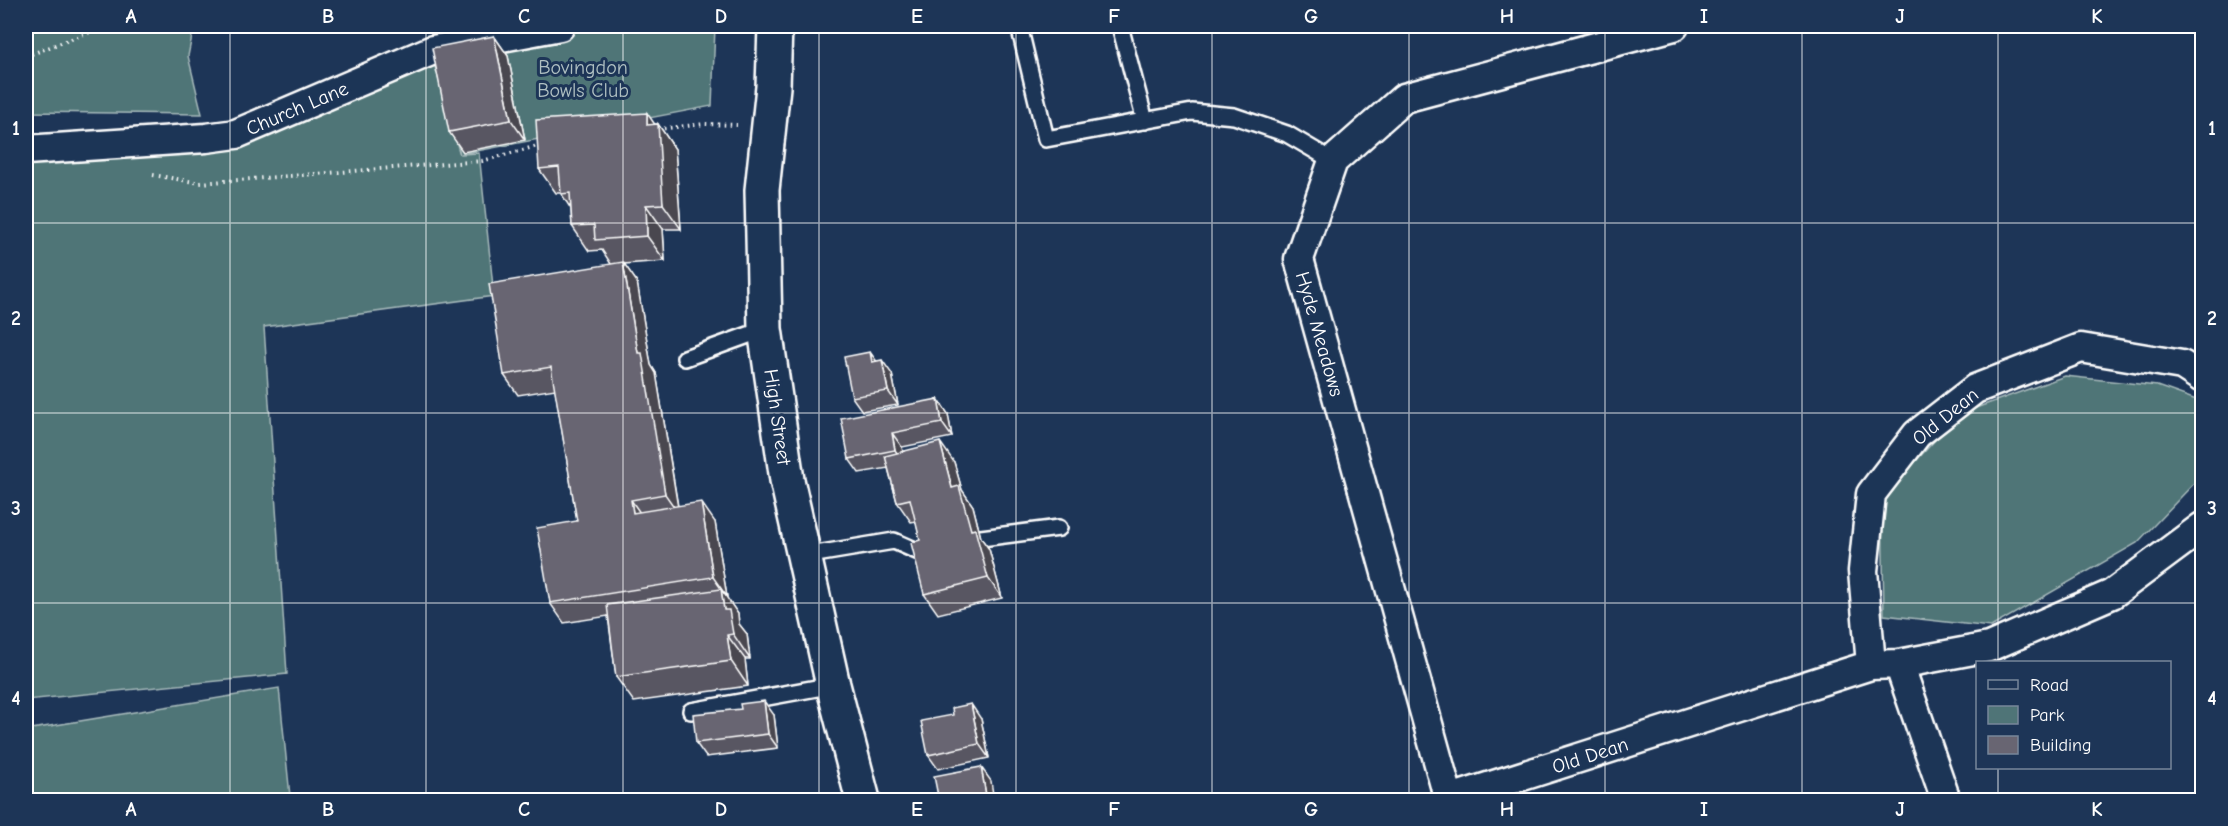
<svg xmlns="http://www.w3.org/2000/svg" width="2228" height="826" viewBox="0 0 2228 826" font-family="'Comic Neue',sans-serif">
  <rect width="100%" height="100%" fill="#1d3557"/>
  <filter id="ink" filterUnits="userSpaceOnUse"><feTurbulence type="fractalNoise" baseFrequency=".0167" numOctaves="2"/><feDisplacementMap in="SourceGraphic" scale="12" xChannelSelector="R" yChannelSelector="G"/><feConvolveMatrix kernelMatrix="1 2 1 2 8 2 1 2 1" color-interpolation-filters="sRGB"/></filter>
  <g filter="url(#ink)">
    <path fill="#4f7477" stroke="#a7babb" stroke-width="1.5" d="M 26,26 L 194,26 L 188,56 L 202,114 L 26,112 Z
      M 582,26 L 715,26 L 712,106 L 461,154 L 479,153 L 494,296 L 264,327 L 287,674 L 26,700 L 26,151 L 207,152 L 432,56 L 460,155 L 441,61 Z
      M 2065,376 L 2157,386 L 2202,402 L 2202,475 L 2137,543 L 1991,627 L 1884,615 L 1882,498 L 1959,414 Z
      M 279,688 L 290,796 L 262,800 L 26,800 L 26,730 Z"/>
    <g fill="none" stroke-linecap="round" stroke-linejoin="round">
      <defs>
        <path id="service" d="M 1019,26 L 1046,139 L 1192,112 L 1234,116 L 1287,134 L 1333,161
          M 1120,26 L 1145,121
          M 685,358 L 765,329
          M 981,538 L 1059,528
          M 804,556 L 894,541 L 919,552 L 932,549
          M 691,711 L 833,685"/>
        <path id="minor" d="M 26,150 L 206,138 L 236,134 L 433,50 L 560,26
          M 1899,664 L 1946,800
          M 1871,665 L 1863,571 L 1871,494 L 1917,434 L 1975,389 L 2081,348 L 2182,365 L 2202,378
          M 1447,800 L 1871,665 L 1899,664 L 1989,647 L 2112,594 L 2202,527
          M 1449,800 L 1299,259 L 1333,161 L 1404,98 L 1674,26"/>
        <path id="tertiary" d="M 775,26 L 773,87 L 762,190 L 765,329 L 787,480 L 833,685 L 863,800"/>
      </defs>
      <use href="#service" stroke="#fff" stroke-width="20"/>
      <use href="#minor" stroke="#fff" stroke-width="33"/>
      <use href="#tertiary" stroke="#fff" stroke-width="38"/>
      <path stroke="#fff" stroke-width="4" stroke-dasharray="1.5 4.5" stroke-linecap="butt" d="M 26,56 L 90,32 L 101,26
        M 658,129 L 705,124 L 737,125
        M 153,175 L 200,183 L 482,161 L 541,145"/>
      <use href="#service" stroke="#1d3557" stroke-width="15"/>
      <use href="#minor" stroke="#1d3557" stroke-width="28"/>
      <use href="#tertiary" stroke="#1d3557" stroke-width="33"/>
    </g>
    <path fill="#595762" stroke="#fff" stroke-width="1.5" d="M 822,26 L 864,26 L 863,31 L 824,28 Z
      M 494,36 L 508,56 L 525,140 L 463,152 L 449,132 Z
      M 655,124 L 658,124 L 675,149 L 681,229 L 663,229 L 665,261 L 624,264 L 637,282 L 651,365 L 656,373 L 678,506 L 715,522 L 727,597 L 726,597 L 738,614 L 739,624 L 747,634 L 750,659 L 745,659 L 748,686 L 634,702 L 616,677 L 608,616 L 564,623 L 550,603 L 577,521 L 555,389 L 518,395 L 504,375 L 611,264 L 602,250 L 589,251 L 572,226 L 571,209 L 561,193 L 556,193 L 539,169 Z
      M 876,361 L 892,374 L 898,405 L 862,411 L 852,397 Z
      M 938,399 L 948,414 L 952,437 L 902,447 L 903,452 L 954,462 L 962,490 L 973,506 L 981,538 L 989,549 L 1002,598 L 938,614 L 924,594 L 920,540 L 916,521 L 911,522 L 897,502 L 888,468 L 859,473 L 849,459 Z
      M 774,715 L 778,748 L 706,757 L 696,743 Z
      M 981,719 L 989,758 L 938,769 L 928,755 Z"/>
    <path fill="#494750" stroke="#fff" stroke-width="1.5" d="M 494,36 L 508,56 L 525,140 L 511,120 Z
      M 647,113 L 658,129 L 658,124 L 675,149 L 681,229 L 663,204 L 647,125 Z
      M 646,205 L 663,229 L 665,261 L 647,236 Z
      M 623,262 L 637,282 L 651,365 L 656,373 L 679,514 L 665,494 L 638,353 Z
      M 870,352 L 880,366 L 872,362 Z
      M 882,360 L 892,374 L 898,405 L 888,391 Z
      M 938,399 L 948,414 L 952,437 L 942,423 Z
      M 892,433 L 902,447 L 905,464 L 895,450 Z
      M 940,442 L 954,462 L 962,490 L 973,506 L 981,538 L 989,549 L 1002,598 L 988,578 L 971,530 L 952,488 Z
      M 631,500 L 645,520 L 633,513 Z
      M 701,502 L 715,522 L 727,597 L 713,577 Z
      M 721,589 L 738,614 L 739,624 L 747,634 L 750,659 L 733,634 L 724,610 Z
      M 727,635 L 745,659 L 748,686 L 731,661 Z
      M 764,701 L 774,715 L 778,748 L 768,734 Z
      M 971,704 L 981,719 L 989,758 L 979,744 Z
      M 981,767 L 991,781 L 994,801 L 987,801 Z"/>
    <path fill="#686572" stroke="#fff" stroke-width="1.5" d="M 494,36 L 511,120 L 449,132 L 432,48 Z
      M 647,113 L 647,125 L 658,124 L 663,204 L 646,205 L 647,236 L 595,240 L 594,225 L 572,226 L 570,193 L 561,194 L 559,167 L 539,169 L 536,120 Z
      M 623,262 L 638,353 L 642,353 L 665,494 L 631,500 L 633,513 L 701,502 L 713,577 L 550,603 L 537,528 L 577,521 L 551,367 L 504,375 L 489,284 Z
      M 870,352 L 872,362 L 882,360 L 888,391 L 852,397 L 844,357 Z
      M 938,399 L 942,423 L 892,433 L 895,450 L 849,459 L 841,418 Z
      M 940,442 L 952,488 L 959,486 L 971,530 L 975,529 L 988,578 L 924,594 L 911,543 L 920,540 L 910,499 L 897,502 L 885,456 Z
      M 721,589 L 724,610 L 729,610 L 733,634 L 727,635 L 731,661 L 616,677 L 607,605 Z
      M 764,701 L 768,734 L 696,743 L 693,714 L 741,709 L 740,704 Z
      M 971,704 L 979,744 L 928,755 L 921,721 L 953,715 L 952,708 Z
      M 981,767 L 987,801 L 939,801 L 934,776 Z"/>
  </g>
  <path fill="none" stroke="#fff" stroke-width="1.5" stroke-opacity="0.55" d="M 230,26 L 230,800M 426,26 L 426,800M 623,26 L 623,800M 819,26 L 819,800M 1016,26 L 1016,800M 1212,26 L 1212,800M 1409,26 L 1409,800M 1605,26 L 1605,800M 1802,26 L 1802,800M 1998,26 L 1998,662M 26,223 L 2202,223M 26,413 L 2202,413M 26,603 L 2202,603M 1998,768 L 1998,800"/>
  <g text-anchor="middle" stroke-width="6" stroke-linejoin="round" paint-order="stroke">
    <g font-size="20" fill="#b0c0c2" stroke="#1d3557">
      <text x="583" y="74">Bovingdon<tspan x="583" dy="23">Bowls Club</tspan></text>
    </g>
    <g font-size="20" fill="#fff" stroke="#1d3557">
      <text transform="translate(297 108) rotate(-23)" y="7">Church Lane</text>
      <text transform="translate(1320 334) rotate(74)" y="7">Hyde Meadows</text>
      <text transform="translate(1945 416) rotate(-39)" y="7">Old Dean</text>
      <text transform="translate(778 417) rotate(82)" y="7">High Street</text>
      <text transform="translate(1590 755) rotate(-18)" y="7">Old Dean</text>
    </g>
  </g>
  <rect width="2228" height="826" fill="none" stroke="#1d3557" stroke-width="66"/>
  <rect x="1976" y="661" width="195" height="108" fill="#1d3557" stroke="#77869a" stroke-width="1.5"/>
  <rect x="1988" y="680" width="30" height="9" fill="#1d3557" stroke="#77869a" stroke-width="1.5"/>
  <text x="2030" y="691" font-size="18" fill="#ffffff">Road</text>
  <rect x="1988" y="706" width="30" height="18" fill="#4f7477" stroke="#77869a" stroke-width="1.5"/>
  <text x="2030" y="721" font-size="18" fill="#ffffff">Park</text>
  <rect x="1988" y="736" width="30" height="18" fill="#686572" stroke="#77869a" stroke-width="1.5"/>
  <text x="2030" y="751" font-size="18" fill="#ffffff">Building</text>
  <rect x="33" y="33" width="2162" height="760" fill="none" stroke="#fff" stroke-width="2"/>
  <g font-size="20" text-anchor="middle" font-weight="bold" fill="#fff">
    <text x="131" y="23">A</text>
    <text x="328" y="23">B</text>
    <text x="524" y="23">C</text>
    <text x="721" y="23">D</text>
    <text x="917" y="23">E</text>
    <text x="1114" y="23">F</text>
    <text x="1311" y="23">G</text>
    <text x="1507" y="23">H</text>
    <text x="1704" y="23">I</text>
    <text x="1900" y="23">J</text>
    <text x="2097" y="23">K</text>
    <text x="16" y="135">1</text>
    <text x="2212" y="135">1</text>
    <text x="16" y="325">2</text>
    <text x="2212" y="325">2</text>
    <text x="16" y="515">3</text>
    <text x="2212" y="515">3</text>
    <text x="16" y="705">4</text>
    <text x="2212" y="705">4</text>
    <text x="131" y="816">A</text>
    <text x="328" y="816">B</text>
    <text x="524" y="816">C</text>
    <text x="721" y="816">D</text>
    <text x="917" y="816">E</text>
    <text x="1114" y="816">F</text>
    <text x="1311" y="816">G</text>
    <text x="1507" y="816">H</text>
    <text x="1704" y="816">I</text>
    <text x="1900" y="816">J</text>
    <text x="2097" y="816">K</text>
  </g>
</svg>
